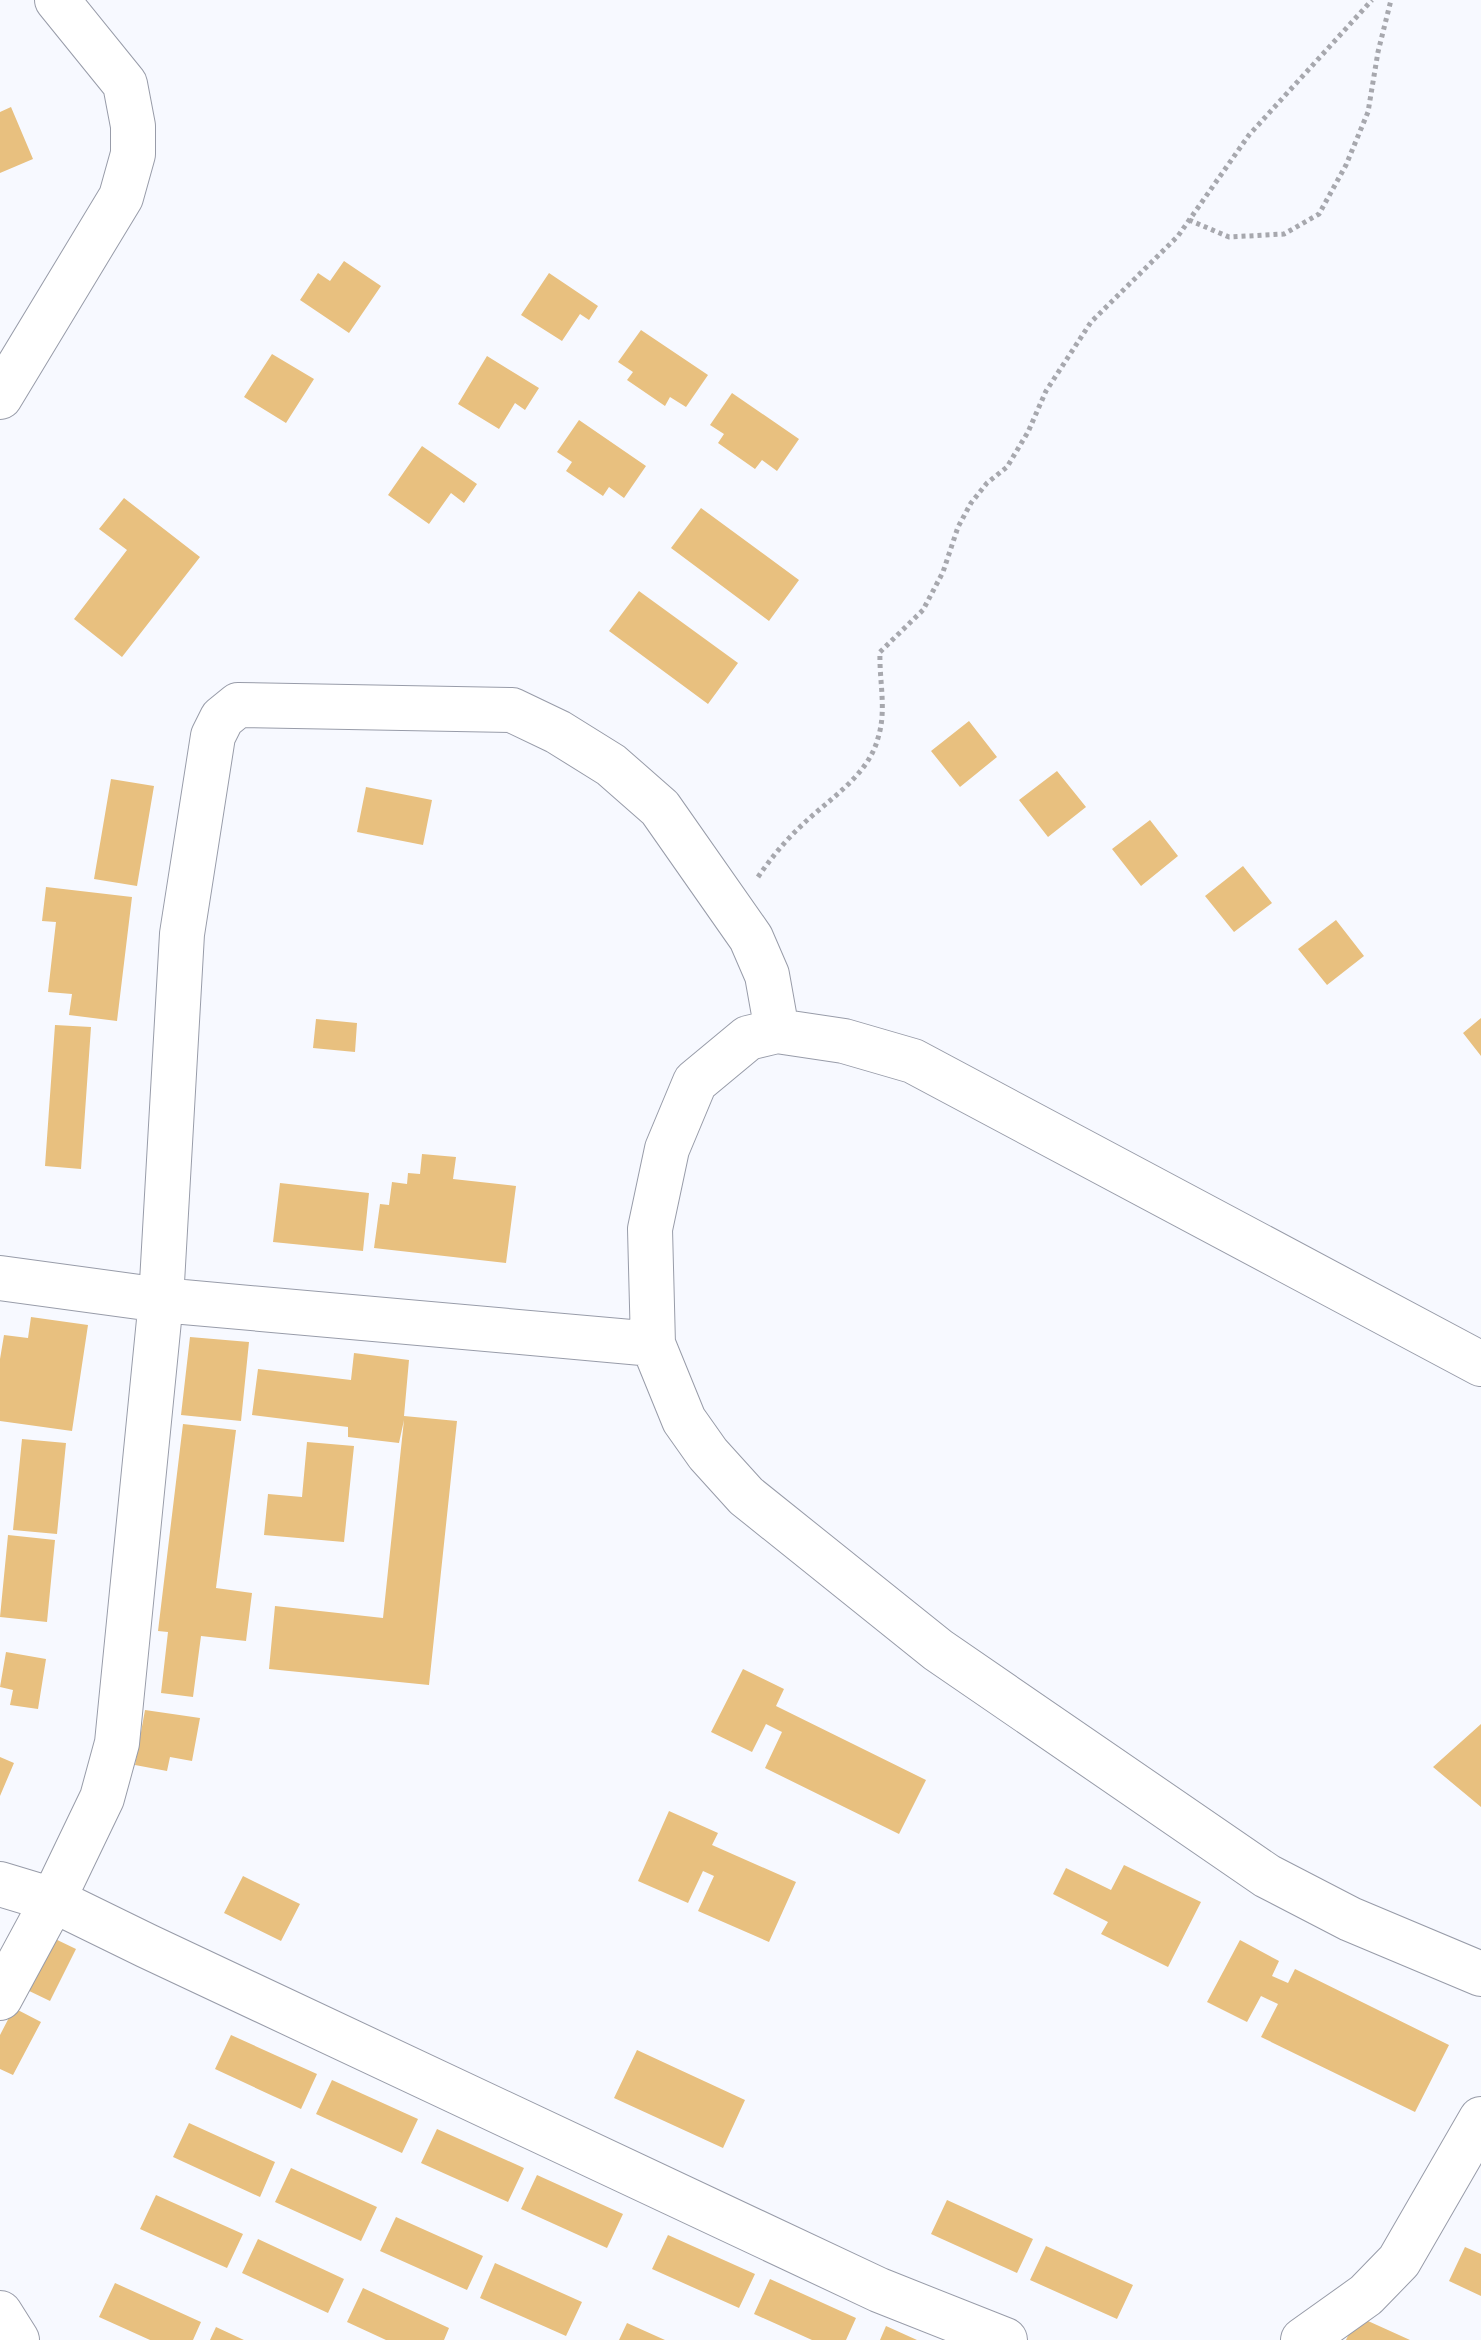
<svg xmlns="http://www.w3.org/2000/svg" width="1481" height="2340" viewBox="0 0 1481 2340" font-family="'Asap Condensed',sans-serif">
  <rect width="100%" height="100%" fill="#f7f9ff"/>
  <path fill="#e8c07f" d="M 11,107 L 33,159 L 0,173 L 0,112 Z
    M 344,261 L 381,286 L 349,333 L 300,300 L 318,273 L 330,281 Z
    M 549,273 L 598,306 L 589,320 L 580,314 L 562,341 L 521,315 Z
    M 641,330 L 708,375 L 686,407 L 670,397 L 665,406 L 627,380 L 633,372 L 618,362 Z
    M 272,354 L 314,379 L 286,423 L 244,397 Z
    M 487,356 L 539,388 L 525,410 L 515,403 L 499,429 L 458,404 Z
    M 732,393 L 799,439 L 777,471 L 762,460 L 755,469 L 718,443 L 724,434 L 710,425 Z
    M 579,420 L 646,466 L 624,498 L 609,487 L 603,496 L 566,471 L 572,462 L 557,452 Z
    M 422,446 L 477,484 L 464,503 L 451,493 L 429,524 L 388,495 Z
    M 124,498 L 200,557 L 122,657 L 74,619 L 127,550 L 99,529 Z
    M 701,508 L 799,580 L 769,621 L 671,548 Z
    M 639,591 L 738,663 L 708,704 L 609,631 Z
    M 969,721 L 997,757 L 960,787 L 931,751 Z
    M 1057,771 L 1086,807 L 1048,837 L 1019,800 Z
    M 111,779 L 154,786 L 137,886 L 94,879 Z
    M 366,787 L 432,800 L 423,845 L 357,832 Z
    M 1150,820 L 1178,856 L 1141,886 L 1112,849 Z
    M 1243,866 L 1272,903 L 1234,932 L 1205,896 Z
    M 46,887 L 132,897 L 117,1021 L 69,1015 L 72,994 L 48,992 L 56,922 L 42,921 Z
    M 1336,920 L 1364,956 L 1327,985 L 1298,949 Z
    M 1481,1018 L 1481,1056 L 1463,1033 Z
    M 316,1019 L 357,1023 L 355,1052 L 313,1048 Z
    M 55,1025 L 91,1027 L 81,1169 L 45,1166 Z
    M 422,1154 L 456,1157 L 453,1179 L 516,1186 L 506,1263 L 374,1248 L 380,1204 L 389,1205 L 392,1182 L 407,1184 L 408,1173 L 420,1174 Z
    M 280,1183 L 369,1193 L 363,1251 L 273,1242 Z
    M 31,1317 L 88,1325 L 72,1431 L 0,1421 L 0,1359 L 4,1335 L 28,1338 Z
    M 190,1337 L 249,1342 L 241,1421 L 181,1415 Z
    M 354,1353 L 409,1360 L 404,1416 L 457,1421 L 429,1685 L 269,1669 L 275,1606 L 383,1618 L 404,1420 L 399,1443 L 348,1437 L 348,1427 L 252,1415 L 258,1369 L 351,1380 Z
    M 183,1424 L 236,1430 L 216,1588 L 252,1593 L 246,1641 L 201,1636 L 193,1697 L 161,1693 L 168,1632 L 158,1631 Z
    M 22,1439 L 66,1443 L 57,1534 L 13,1530 Z
    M 307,1442 L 354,1446 L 344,1542 L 264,1535 L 268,1494 L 302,1497 Z
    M 8,1535 L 55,1540 L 47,1622 L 0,1617 Z
    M 6,1652 L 46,1659 L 38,1709 L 10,1705 L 13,1690 L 0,1687 Z
    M 743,1669 L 784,1689 L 776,1706 L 926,1780 L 899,1834 L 765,1768 L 782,1732 L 766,1724 L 752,1752 L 711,1732 Z
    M 145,1710 L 200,1718 L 192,1761 L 170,1757 L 167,1771 L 135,1765 Z
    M 1481,1724 L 1481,1807 L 1433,1767 Z
    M 0,1757 L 14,1763 L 0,1796 Z
    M 669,1811 L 718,1833 L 712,1845 L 796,1882 L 769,1942 L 698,1911 L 714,1876 L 703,1871 L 688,1903 L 638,1881 Z
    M 1124,1865 L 1201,1902 L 1168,1967 L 1101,1934 L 1108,1922 L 1053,1894 L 1066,1868 L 1111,1890 Z
    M 243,1876 L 300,1904 L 281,1941 L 224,1913 Z
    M 49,1936 L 76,1949 L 50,2001 L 23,1988 Z
    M 1240,1940 L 1279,1961 L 1272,1976 L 1288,1983 L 1295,1969 L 1449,2045 L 1415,2112 L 1261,2037 L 1278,2004 L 1261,1996 L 1247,2022 L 1207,2002 Z
    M 14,2008 L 41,2022 L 13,2075 L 0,2069 L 0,2035 Z
    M 231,2035 L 317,2074 L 301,2109 L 215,2069 Z
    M 637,2050 L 745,2100 L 723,2148 L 614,2098 Z
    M 332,2080 L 418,2119 L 402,2153 L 316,2114 Z
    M 189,2123 L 275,2162 L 260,2197 L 173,2157 Z
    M 437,2129 L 524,2168 L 508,2202 L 421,2163 Z
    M 291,2168 L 377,2207 L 361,2241 L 275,2202 Z
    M 537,2175 L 623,2214 L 607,2248 L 521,2209 Z
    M 156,2195 L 243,2234 L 227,2268 L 140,2229 Z
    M 947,2200 L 1033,2239 L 1017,2273 L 931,2234 Z
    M 396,2217 L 483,2256 L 467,2290 L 380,2251 Z
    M 668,2235 L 755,2274 L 739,2308 L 652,2269 Z
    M 258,2239 L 344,2279 L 328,2313 L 242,2273 Z
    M 1046,2246 L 1133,2285 L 1117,2319 L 1030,2280 Z
    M 1465,2247 L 1481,2254 L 1481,2296 L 1449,2281 Z
    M 495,2263 L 582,2302 L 566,2336 L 480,2298 Z
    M 770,2279 L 856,2318 L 846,2340 L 812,2340 L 754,2314 Z
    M 115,2283 L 201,2322 L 193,2340 L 150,2340 L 99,2317 Z
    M 363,2288 L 449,2328 L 444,2340 L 386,2340 L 347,2322 Z
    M 1357,2316 L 1410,2340 L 1346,2340 Z
    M 627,2323 L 665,2340 L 619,2340 Z
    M 886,2326 L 917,2340 L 880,2340 Z
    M 216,2327 L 244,2340 L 210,2340 Z"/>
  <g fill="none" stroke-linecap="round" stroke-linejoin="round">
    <defs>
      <path id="minor" d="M 0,397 L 121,197 L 133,154 L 133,126 L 125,84 L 57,0
        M 0,1278 L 161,1300 L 653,1344
        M 1481,1364 L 913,1061 L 844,1041 L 777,1031 L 748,1038 L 695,1082 L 667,1149 L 650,1229 L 653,1344 L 684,1420 L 708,1454 L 746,1496 L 938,1650 L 1267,1876 L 1350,1919 L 1481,1974
        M 0,1884 L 53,1900 L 147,1946 L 879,2290 L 1005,2340
        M 0,1998 L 53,1900 L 102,1798 L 117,1743 L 161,1300 L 182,934 L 213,736 L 222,718 L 238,705 L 512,710 L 558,732 L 611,765 L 660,808 L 751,938 L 767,975 L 777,1031
        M 0,2313 L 17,2340
        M 1303,2340 L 1366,2295 L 1399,2261 L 1481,2119"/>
    </defs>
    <use href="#minor" stroke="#989ca9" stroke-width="46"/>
    <path stroke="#a7a8ae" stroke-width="5" stroke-dasharray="4 4" stroke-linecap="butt" d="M 1189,220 L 1229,237 L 1284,234 L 1319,214 L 1346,165 L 1368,112 L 1378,52 L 1391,0
      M 758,877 C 771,858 785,841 802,825 C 829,799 868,776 878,738 C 887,710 879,681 880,652 L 923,610 L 943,572 L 958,527 L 971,503 L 987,483 L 1007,467 L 1028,432 L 1046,391 L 1091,322 L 1178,236 L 1249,135 L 1372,0"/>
    <use href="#minor" stroke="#fff" stroke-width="44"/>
  </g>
</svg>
